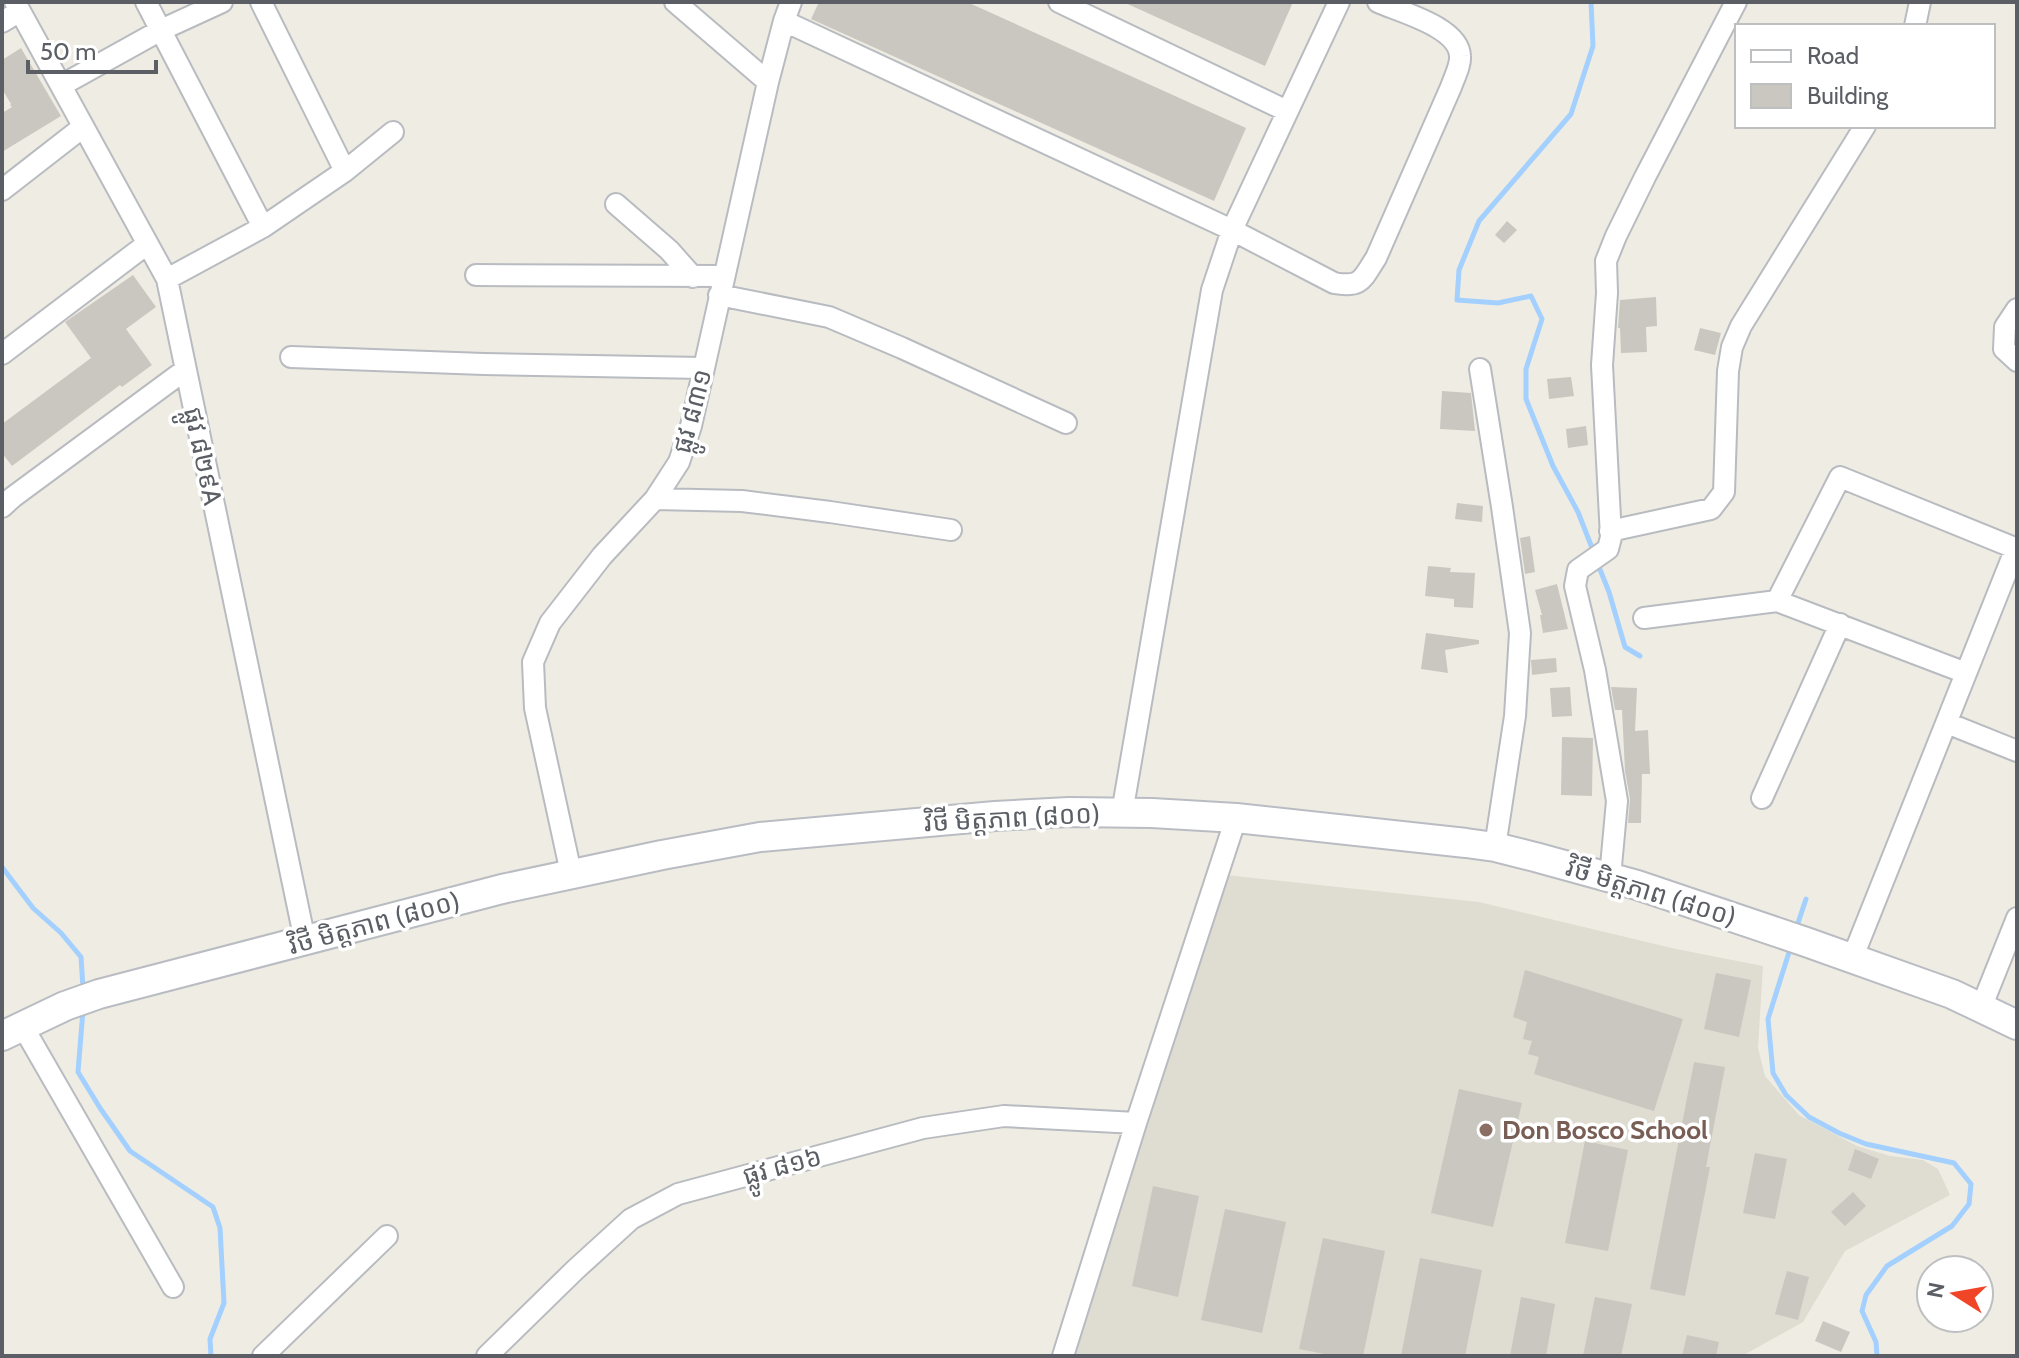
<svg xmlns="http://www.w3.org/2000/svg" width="2019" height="1358" viewBox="0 0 2019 1358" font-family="Cabin,'Noto Sans Khmer',sans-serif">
  <rect width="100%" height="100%" fill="#efede3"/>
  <path fill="#dfdcd2" d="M 1226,875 L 1479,902 L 1676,949 L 1763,966 L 1758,1048 L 1765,1076 L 1799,1115 L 1857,1146 L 1890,1156 L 1923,1160 L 1938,1169 L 1950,1195 L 1845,1251 L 1803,1322 L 1742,1356 L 1072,1356 Z"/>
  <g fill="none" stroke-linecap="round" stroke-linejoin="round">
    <path stroke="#a3d0ff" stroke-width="5" d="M 1591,2 L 1593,46 L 1571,114 L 1479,221 L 1459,270 L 1457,300 L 1498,303 L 1531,296 L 1542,319 L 1526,369 L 1526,399 L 1553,466 L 1578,512 L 1594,553
      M 1597,562 L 1609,592 L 1625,647 L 1640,656
      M 2,867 L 33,908 L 61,933 L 81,957 L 83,988
      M 1796,929 L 1806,899
      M 1791,946 L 1768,1019 L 1773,1073 L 1786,1095 L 1809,1117 L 1839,1133 L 1866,1144 L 1954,1163 L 1971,1184 L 1969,1204 L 1952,1226 L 1887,1266 L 1866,1295 L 1862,1311 L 1876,1342 L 1877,1356
      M 83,1010 L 78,1072 L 100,1108 L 130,1151 L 213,1207 L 220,1228 L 224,1303 L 210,1339 L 211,1356"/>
  </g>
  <path fill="#cac7c0" d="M 819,2 L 967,2 L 1246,128 L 1214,201 L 811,19 Z
    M 1123,2 L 1293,2 L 1265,66 Z
    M 21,48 L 61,116 L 2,152 L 2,113 L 12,107 L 10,105 L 11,104 L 2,89 L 2,60 Z
    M 1507,221 L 1517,230 L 1504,243 L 1495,235 Z
    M 133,275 L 156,307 L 126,329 L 152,365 L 122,387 L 120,385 L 12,466 L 2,453 L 2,424 L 91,358 L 65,322 Z
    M 1656,297 L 1657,326 L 1646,327 L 1647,352 L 1621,353 L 1620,328 L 1618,328 L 1620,300 Z
    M 1700,328 L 1721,333 L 1715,355 L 1694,350 Z
    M 1571,377 L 1574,396 L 1549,399 L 1547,379 Z
    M 1442,391 L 1471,393 L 1475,431 L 1440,429 Z
    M 1586,426 L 1588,445 L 1568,448 L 1566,429 Z
    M 1457,503 L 1483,506 L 1482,522 L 1455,519 Z
    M 1530,536 L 1535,572 L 1525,574 L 1520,538 Z
    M 1428,566 L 1451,568 L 1450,572 L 1475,573 L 1473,608 L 1454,607 L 1454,599 L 1425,596 Z
    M 1557,584 L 1568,629 L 1543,633 L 1540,615 L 1542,615 L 1535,590 Z
    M 1426,633 L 1479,640 L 1479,644 L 1445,650 L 1448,673 L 1421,669 Z
    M 1556,658 L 1557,672 L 1532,675 L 1531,660 Z
    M 1570,687 L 1572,716 L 1552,717 L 1550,688 Z
    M 1611,687 L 1637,688 L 1635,731 L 1648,730 L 1650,774 L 1642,774 L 1641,823 L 1628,823 L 1630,799 L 1625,771 L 1622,710 L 1615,710 Z
    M 1562,737 L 1593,738 L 1592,796 L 1561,795 Z
    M 1525,970 L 1683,1019 L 1654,1111 L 1534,1074 L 1539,1057 L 1528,1054 L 1532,1041 L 1523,1039 L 1527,1022 L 1513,1017 Z
    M 1716,973 L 1751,980 L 1739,1037 L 1704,1029 Z
    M 1694,1062 L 1725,1067 L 1706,1167 L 1710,1167 L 1685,1296 L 1650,1289 Z
    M 1459,1089 L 1522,1103 L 1493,1227 L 1431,1213 Z
    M 1585,1141 L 1628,1150 L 1608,1251 L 1565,1243 Z
    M 1855,1149 L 1879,1159 L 1871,1179 L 1848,1170 Z
    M 1755,1153 L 1787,1159 L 1775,1219 L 1743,1213 Z
    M 1153,1186 L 1199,1196 L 1178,1297 L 1132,1286 Z
    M 1853,1192 L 1866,1206 L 1845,1226 L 1831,1212 Z
    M 1225,1209 L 1286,1222 L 1262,1333 L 1201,1320 Z
    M 1323,1238 L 1385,1251 L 1363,1356 L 1335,1356 L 1299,1349 Z
    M 1420,1258 L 1482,1270 L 1465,1356 L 1401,1356 Z
    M 1787,1271 L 1809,1277 L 1798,1320 L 1775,1314 Z
    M 1521,1297 L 1555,1304 L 1546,1356 L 1510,1356 Z
    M 1595,1297 L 1632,1304 L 1621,1356 L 1583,1356 Z
    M 1823,1321 L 1850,1332 L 1841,1352 L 1815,1341 Z
    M 1687,1335 L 1719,1342 L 1716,1356 L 1682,1356 Z"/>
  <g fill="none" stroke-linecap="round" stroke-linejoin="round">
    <defs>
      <path id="minor" d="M 15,2 L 167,279 L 305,941
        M 146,2 L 263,227
        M 261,2 L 345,171
        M 675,2 L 768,82
        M 1059,2 L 1287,111
        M 784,21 L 1232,230 L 1334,283 C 1362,288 1362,279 1376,258 L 1451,87 C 1454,78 1461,65 1460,56 C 1459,27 1400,12 1378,2
        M 2,22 L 20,11
        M 1915,26 L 1920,2
        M 62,85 L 161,30 L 222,2
        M 2,190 L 83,127
        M 616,204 L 669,250 L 693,277
        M 476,275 L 723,276
        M 167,279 L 263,227 L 345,171 L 393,132
        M 719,295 L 829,317 L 902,348 L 1066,423
        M 2017,309 L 2005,327 L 2004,349 L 2017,361
        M 2,354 L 147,244
        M 291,357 L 484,364 L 703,368
        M 1480,369 L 1502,507 L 1520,633 L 1515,716 L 1495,847
        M 655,499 L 742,501 L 830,512 L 951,530
        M 2,507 L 13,497 L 185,370
        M 1610,531 L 1711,509 L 1724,492 L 1728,371 L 1732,347 L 1741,326 L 1865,126
        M 1777,601 L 1840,477 L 2017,549
        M 1644,618 L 1777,601 L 1966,673
        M 1947,723 L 2017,751
        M 1762,798 L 1840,624
        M 1122,813 L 1212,290 L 1232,230 L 1339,2
        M 571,873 L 535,708 L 533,662 L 550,623 L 602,556 L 655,499 L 679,462 L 691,426 L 768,82 L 784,21 L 791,2
        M 1610,877 L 1617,801 L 1595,670 L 1575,586 L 1578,570 L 1608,549 L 1611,537 L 1602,365 L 1607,293 L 1606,261 L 1616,236 L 1645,177 L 1736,2
        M 1852,959 L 2016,548
        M 1981,1008 L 2017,918
        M 22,1025 L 173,1287
        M 263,1356 L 387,1236
        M 487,1356 L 575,1270 L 631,1219 L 678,1194 L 923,1128 L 1004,1116 L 1136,1123
        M 1063,1356 L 1136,1123 L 1236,818"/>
      <path id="secondary" d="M 2,1036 L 65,1006 L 99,994 L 502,889 L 662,855 L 760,837 L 995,816 L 1069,812 L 1152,813 L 1236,818 L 1466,843 L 1495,847 L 1535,857 L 1637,885 L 1806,942 L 1952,994 L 2017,1025"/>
    </defs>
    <use href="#minor" stroke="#b8bbc0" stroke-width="24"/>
    <use href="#secondary" stroke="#b9bcc2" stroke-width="32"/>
    <use href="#minor" stroke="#fff" stroke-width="20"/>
    <use href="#secondary" stroke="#fff" stroke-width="28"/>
  </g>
  <circle fill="#8d6e63" stroke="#fff" stroke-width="3" cx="1486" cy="1130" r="8"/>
  <g text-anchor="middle" stroke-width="7" stroke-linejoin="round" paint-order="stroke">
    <g font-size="26" fill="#5b5f65" stroke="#fff">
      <text transform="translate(692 411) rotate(-75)" y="9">ផ្លូវ ៨៣១</text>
      <text transform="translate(203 456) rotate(78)" y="9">ផ្លូវ ៨២៩A</text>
      <text transform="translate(1012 818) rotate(-3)" y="9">វិថី មិត្តភាព (៨០០)</text>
      <text transform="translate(1651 892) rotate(17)" y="9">វិថី មិត្តភាព (៨០០)</text>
      <text transform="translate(374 923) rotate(-15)" y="9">វិថី មិត្តភាព (៨០០)</text>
      <text transform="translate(782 1166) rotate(-15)" y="9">ផ្លូវ ៨១៦</text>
    </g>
    <g font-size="26" font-weight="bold" fill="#785e54" stroke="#fff" text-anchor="start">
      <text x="1502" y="1139">Don Bosco School</text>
    </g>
  </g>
  <rect width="2019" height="1358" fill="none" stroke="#5b5f65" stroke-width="8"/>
  <rect x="1735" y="24" width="260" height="104" fill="#ffffff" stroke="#bdbfc1" stroke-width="2"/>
  <rect x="1751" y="50" width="40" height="12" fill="#ffffff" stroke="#bdbfc1" stroke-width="2"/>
  <text x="1807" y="64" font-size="24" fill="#5b5f65">Road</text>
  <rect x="1751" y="84" width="40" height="24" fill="#cac7c0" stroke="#bdbfc1" stroke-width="2"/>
  <text x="1807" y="104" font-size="24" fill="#5b5f65">Building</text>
  <g transform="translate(1955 1294) rotate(281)"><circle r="38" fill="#ffffff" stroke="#bdbfc1" stroke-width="2"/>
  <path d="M0-6L14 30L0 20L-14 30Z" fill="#f14527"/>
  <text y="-12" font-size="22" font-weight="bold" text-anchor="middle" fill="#5b5f65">N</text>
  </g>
  <path d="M28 60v12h128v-12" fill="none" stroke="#5b5f65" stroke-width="4"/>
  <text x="40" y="60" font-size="24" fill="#5b5f65" stroke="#ffffff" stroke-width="6" paint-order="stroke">50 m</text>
</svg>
